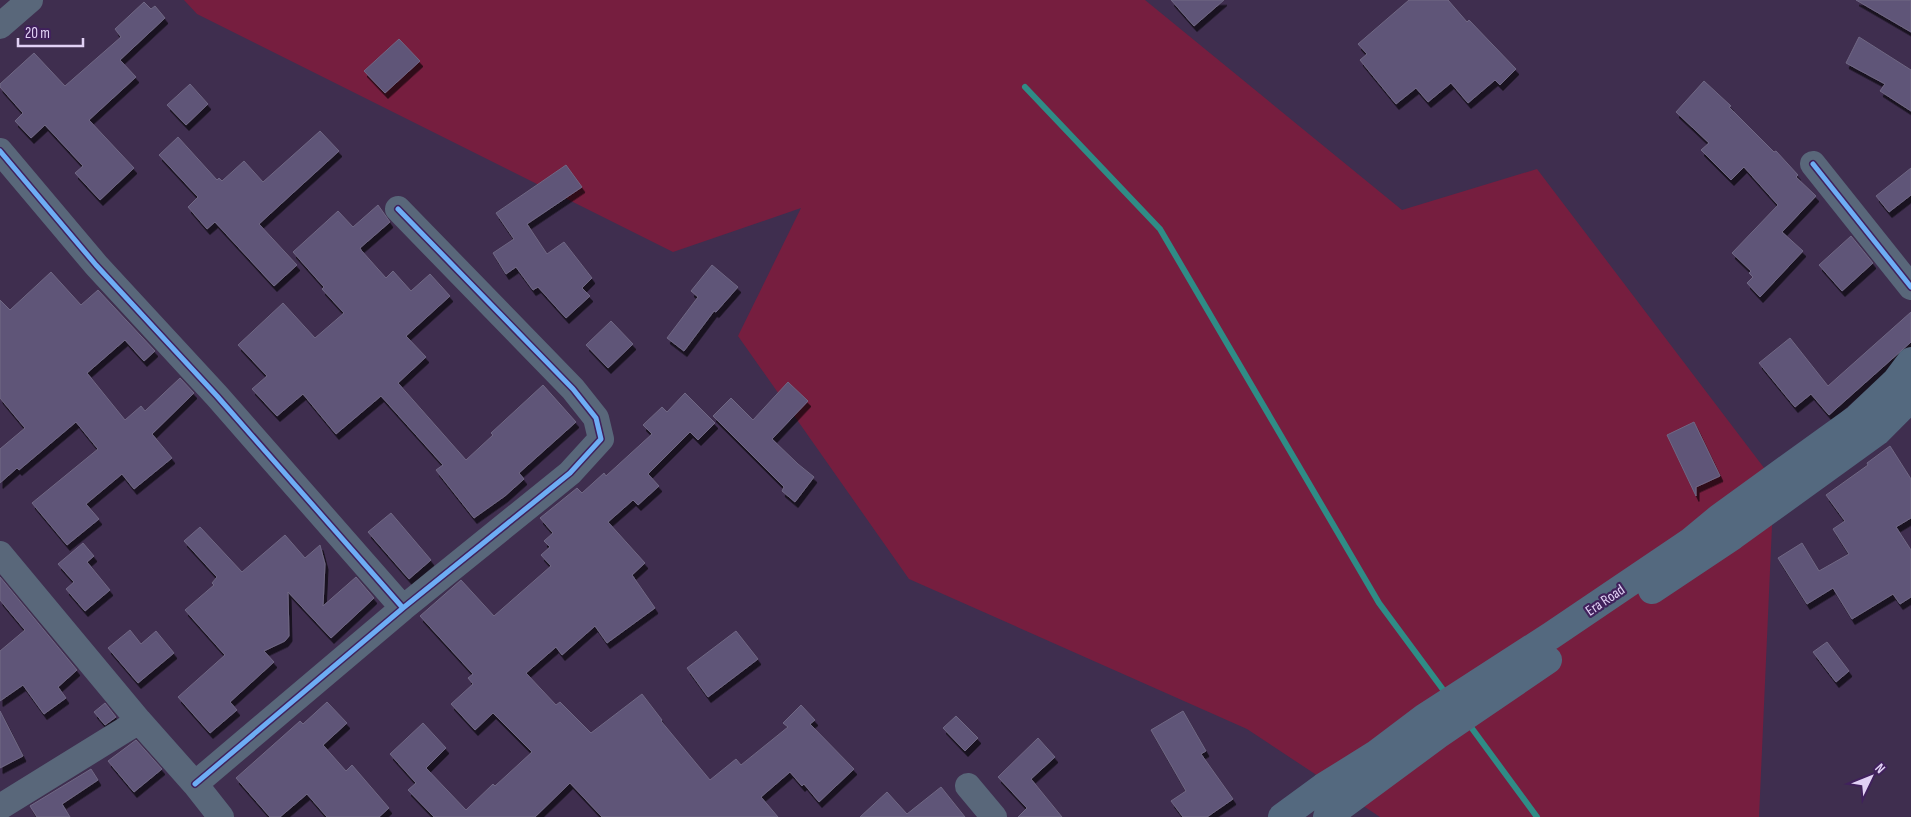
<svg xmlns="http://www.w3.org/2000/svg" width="1911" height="817" viewBox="0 0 1911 817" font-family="'Sofia Sans Condensed',sans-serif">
  <defs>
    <filter id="shadow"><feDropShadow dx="3" dy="5.5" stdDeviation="0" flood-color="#0009"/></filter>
  </defs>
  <rect width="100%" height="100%" fill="#3f2e4f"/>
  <path fill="#761e3f" d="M 184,0 L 1145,0 L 1402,210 L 1537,169 L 1774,481 L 1759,817 L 1380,817 L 1247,729 L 909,579 L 738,336 L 801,208 L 673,252 L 197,14 Z"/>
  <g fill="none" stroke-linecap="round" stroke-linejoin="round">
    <path stroke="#2f8c86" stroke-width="6" d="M 1025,87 L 1160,229 L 1379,603 L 1447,695
      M 1468,723 L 1537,817"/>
  </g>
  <path fill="#5f5478" stroke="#706884" filter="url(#shadow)" d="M 1171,0 L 1224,0 L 1194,26 Z
    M 1409,0 L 1448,0 L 1467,22 L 1469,20 L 1516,69 L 1500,85 L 1495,80 L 1468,103 L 1451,83 L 1428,102 L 1416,88 L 1396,104 L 1360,60 L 1367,54 L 1358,44 Z
    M 1856,0 L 1911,0 L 1911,32 Z
    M 144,2 L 151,9 L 155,6 L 165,18 L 120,60 L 136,77 L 89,120 L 134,168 L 100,200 L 75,173 L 83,166 L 45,125 L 31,138 L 15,121 L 23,113 L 0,87 L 0,84 L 34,53 L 65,86 L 121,37 L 115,29 Z
    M 1859,37 L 1911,70 L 1911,111 L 1880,91 L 1885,84 L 1846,63 Z
    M 399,39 L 420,61 L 385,93 L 364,71 Z
    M 1704,81 L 1731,106 L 1729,107 L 1774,152 L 1776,151 L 1798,175 L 1796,177 L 1816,196 L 1782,232 L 1803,251 L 1760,297 L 1747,283 L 1753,277 L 1749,273 L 1751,271 L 1732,253 L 1778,205 L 1744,167 L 1731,180 L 1701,150 L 1709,143 L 1676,112 Z
    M 190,84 L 208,104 L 186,125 L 167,105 Z
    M 320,131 L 339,151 L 259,224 L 297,265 L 274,286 L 215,222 L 207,229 L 188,207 L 198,197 L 159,155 L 178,137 L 217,180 L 219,178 L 222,181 L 244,161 L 263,182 Z
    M 566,165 L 582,187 L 527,224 L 547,254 L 564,242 L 592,278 L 582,288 L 590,296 L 566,318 L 538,287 L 533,290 L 516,267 L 506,274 L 493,253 L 514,239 L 496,213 Z
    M 1911,168 L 1911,195 L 1889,212 L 1876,196 Z
    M 378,205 L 390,222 L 360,248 L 361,250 L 386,278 L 393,271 L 411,291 L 430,274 L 450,296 L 406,336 L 426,357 L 398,383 L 466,460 L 493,435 L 491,433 L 543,385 L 576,422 L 519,473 L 524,479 L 505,496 L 474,518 L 436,470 L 443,465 L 381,396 L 336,434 L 303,394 L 277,416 L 252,389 L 267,376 L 238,345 L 283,303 L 315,338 L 344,313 L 322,289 L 324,287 L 293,252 L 338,211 L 353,227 Z
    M 1851,236 L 1873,263 L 1842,291 L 1819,265 Z
    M 712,265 L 738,287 L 716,312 L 714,311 L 684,351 L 667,338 L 698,297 L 691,291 Z
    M 51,272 L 81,305 L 98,290 L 155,351 L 144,361 L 125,340 L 87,373 L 125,420 L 141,406 L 145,411 L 180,378 L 194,393 L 152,434 L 172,458 L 134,489 L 122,474 L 86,504 L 99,519 L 67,545 L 32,503 L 98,449 L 76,422 L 19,470 L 17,468 L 0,483 L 0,449 L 25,428 L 0,398 L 0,300 L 10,310 Z
    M 1911,312 L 1911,342 L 1829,415 L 1811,394 L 1795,407 L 1759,363 L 1790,338 L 1828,386 Z
    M 611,321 L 633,344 L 608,368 L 586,345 Z
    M 788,382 L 808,401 L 772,439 L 798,464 L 814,477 L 795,502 L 782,491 L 784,487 L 713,416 L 731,398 L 753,420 Z
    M 685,393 L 715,423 L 698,440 L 690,432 L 648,474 L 659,486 L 638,505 L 633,500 L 608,522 L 645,563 L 632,575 L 655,608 L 607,643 L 595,626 L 562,655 L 556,647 L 526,673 L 556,705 L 560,702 L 591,733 L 642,694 L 662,720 L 661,721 L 710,780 L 736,759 L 741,765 L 788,727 L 783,723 L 801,705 L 815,720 L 810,724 L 854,769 L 819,802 L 804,784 L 802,786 L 790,772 L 761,797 L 778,817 L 602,817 L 570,783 L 535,817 L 434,817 L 408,790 L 416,783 L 390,754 L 423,723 L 446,748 L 426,768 L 466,810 L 493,784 L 495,786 L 532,752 L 493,713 L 475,730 L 451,704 L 473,684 L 468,678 L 473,674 L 420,616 L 461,580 L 494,616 L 551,566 L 541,555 L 550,547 L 544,541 L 553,533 L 540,518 L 577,488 L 582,493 L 604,473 L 606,476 L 652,434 L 643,425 L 662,407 L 667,412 Z
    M 1694,422 L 1720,476 L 1696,487 L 1696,496 L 1667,435 Z
    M 1890,446 L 1911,479 L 1911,518 L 1896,527 L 1911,550 L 1911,597 L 1900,604 L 1893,594 L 1852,619 L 1833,588 L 1807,604 L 1778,558 L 1802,543 L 1819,571 L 1849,554 L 1833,529 L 1845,521 L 1826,495 L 1868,465 L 1867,463 Z
    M 391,513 L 431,560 L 409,579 L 368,532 Z
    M 200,527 L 242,572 L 285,535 L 305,558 L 320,545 L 325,564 L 323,606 L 356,577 L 374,598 L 331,638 L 288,592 L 289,636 L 285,641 L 264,651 L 274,662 L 230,702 L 237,710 L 210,733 L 178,697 L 225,655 L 185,610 L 214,585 L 212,583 L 217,577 L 184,541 Z
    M 83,543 L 94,556 L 87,562 L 110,590 L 85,611 L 66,589 L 74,582 L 58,564 Z
    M 0,577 L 77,670 L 58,687 L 66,698 L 44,714 L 23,685 L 0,701 L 0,651 L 25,630 L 0,600 Z
    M 130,630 L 141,644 L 156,631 L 174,653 L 138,683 L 108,648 Z
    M 736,631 L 758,659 L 708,697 L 687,668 Z
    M 1827,642 L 1849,671 L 1836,682 L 1813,652 Z
    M 327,702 L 347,723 L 323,745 L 346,771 L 352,765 L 389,808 L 379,817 L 327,817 L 307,794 L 280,817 L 270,817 L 236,778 L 300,721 L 303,724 Z
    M 105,703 L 116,717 L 105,725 L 94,712 Z
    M 0,711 L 23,756 L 0,768 Z
    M 1183,711 L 1206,751 L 1201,754 L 1233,799 L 1207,817 L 1183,817 L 1171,801 L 1186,791 L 1151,730 Z
    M 956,716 L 978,738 L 965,751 L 943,728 Z
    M 1038,738 L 1055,757 L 1031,779 L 1062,817 L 1018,817 L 1027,808 L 998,777 Z
    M 136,740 L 162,769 L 134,792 L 108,761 Z
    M 91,769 L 98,780 L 62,804 L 70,817 L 37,817 L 30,806 Z
    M 941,787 L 965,817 L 860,817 L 887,792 L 907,814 Z"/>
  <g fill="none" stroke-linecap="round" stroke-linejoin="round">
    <path stroke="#59677a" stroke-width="26" d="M 0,26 L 30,0
      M 0,151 L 96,265 L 217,396 L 403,608
      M 1813,164 L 1911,287
      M 0,554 L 139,721 L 195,784 L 221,817
      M 195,784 L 403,608 L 570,473 L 601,439 L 596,418 L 573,389 L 398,209
      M 968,786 L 994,817
      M 0,807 L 139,721"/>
    <path stroke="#54697f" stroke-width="28" d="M 1652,590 L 1733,536 L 1877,432 L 1911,398
      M 1282,817 L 1323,787 L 1376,754 L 1425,717 L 1552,635 L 1691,541 L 1720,517 L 1857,418 L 1896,381 L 1911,361
      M 1327,817 L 1438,735 L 1548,660"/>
    <defs>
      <path id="cycleway" d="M 0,151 L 96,265 L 217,396 L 403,608
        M 1813,164 L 1911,287
        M 195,784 L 403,608 L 570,473 L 601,439 L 596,418 L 573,389 L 398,209"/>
    </defs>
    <use href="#cycleway" stroke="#40215c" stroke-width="8"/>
    <use href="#cycleway" stroke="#6dadf4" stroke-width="5"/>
  </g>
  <g text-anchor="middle" stroke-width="4.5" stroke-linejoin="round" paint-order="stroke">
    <g font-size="15" fill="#e1d1f5" stroke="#40215c">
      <text transform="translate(1605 600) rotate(-34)" y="5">Era Road</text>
    </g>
  </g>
  <g transform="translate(1871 777) rotate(47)" stroke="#40215c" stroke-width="4" paint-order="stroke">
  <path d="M0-4L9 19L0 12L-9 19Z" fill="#e1d1f5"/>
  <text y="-8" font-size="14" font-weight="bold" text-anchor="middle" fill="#e1d1f5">N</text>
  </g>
  <path d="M18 38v8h65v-8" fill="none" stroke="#e1d1f5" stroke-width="2.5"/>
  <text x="25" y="38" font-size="15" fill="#e1d1f5" stroke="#40215c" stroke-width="4" paint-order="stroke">20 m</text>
</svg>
